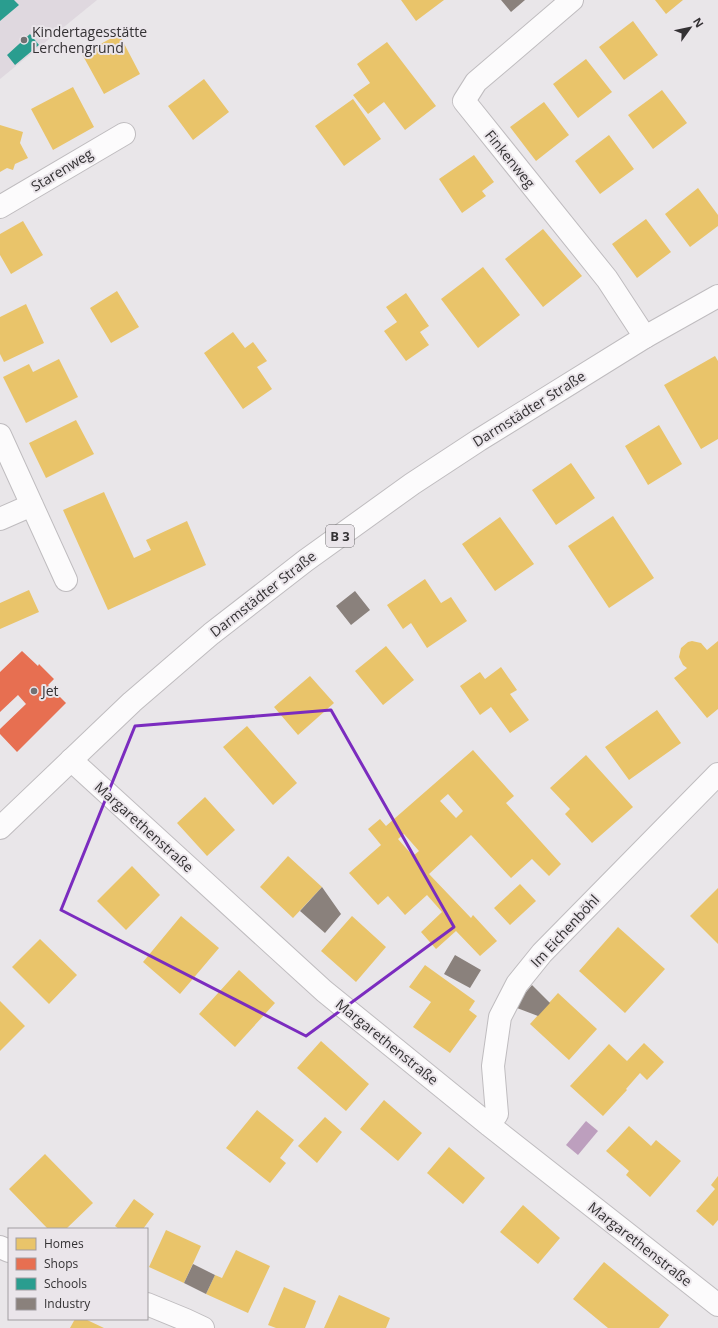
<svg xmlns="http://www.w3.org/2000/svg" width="718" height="1328" viewBox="0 0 718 1328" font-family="'Open Sans',sans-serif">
  <rect width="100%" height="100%" fill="#e9e6e9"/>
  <path fill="#dfd8df" d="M 0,0 L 97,0 L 0,79 Z"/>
  <path fill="#bd9fbe" d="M 586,1121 L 598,1131 L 578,1155 L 566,1145 Z"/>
  <path fill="#e9c46a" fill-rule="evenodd" d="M 401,0 L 444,0 L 416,21 Z
    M 655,0 L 683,0 L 666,14 Z
    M 633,21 L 658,55 L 624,80 L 599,47 Z
    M 119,34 L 140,74 L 104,94 L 82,54 Z
    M 387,42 L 436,106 L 405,130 L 384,102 L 368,114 L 353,95 L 370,83 L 357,64 Z
    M 586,59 L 612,92 L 578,118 L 553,84 Z
    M 204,79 L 229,112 L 193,140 L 168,106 Z
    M 73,87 L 94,127 L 53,150 L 31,109 Z
    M 662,90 L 687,123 L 653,149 L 628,115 Z
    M 353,99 L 381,139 L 344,166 L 315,126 Z
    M 544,102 L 569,135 L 536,161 L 510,127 Z
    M 0,125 L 23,132 L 20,143 L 28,158 L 15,164 L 13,170 L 7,168 L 0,172 Z
    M 609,135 L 634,169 L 600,194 L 575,161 Z
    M 474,155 L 494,182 L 482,191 L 486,196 L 462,213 L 439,179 Z
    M 698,188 L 718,215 L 718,226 L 690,247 L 665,214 Z
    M 646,219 L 671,252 L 637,278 L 612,244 Z
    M 23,221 L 43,255 L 11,274 L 0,255 L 0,234 Z
    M 543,229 L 582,276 L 543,307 L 505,259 Z
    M 483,267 L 520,315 L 478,348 L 441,299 Z
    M 117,291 L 139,327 L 111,343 L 90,308 Z
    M 406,293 L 429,326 L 420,332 L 429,345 L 406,361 L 384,331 L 397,322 L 386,307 Z
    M 26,304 L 44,343 L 4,362 L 0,354 L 0,317 Z
    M 233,332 L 245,348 L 253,342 L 267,361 L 257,367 L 272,389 L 243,409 L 204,353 Z
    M 715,356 L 718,361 L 718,439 L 701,449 L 664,385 Z
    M 59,359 L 78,397 L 26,423 L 3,377 L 29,364 L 33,372 Z
    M 76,420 L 94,454 L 46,478 L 29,443 Z
    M 659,425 L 682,464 L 648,485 L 625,446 Z
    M 571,463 L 595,498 L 556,525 L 532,490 Z
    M 104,492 L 134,558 L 151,550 L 146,540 L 187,521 L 206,565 L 108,610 L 63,510 Z
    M 613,516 L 654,578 L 609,608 L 568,546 Z
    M 500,517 L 534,564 L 495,591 L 462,544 Z
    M 425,579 L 441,603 L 451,597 L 467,621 L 427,648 L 411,623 L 403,629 L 387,605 Z
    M 29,590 L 39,612 L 0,629 L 0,603 Z
    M 692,641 L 701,643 L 707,650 L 718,641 L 718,709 L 707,718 L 674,678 L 687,668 L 683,665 L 679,657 L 681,648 L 688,642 Z
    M 386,646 L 414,680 L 383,705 L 355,671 Z
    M 501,667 L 517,690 L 510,694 L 529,720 L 510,733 L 491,707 L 480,715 L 460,686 L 480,672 L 485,679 Z
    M 310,676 L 334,703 L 298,735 L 274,707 Z
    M 657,710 L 681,743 L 629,780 L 605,747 Z
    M 247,726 L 297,783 L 273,805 L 223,747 Z
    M 473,750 L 514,796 L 506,803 L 561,864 L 549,876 L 532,859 L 511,878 L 471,835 L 429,874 L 471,918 L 473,915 L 497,941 L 480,956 L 456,931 L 436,949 L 421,932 L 442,912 L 427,895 L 405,915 L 388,896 L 378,905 L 349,873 L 381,845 L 368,829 L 380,819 L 386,826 ZM 448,794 L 463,811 L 456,818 L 440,801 ZM 404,834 L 419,851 L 413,856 L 398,839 Z
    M 586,755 L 633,807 L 592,843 L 565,814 L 570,809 L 550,788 Z
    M 205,797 L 235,830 L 207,856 L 177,823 Z
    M 288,856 L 322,887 L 293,918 L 260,887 Z
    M 132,866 L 160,895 L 126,930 L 97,901 Z
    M 520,884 L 536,901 L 510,925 L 494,908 Z
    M 718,888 L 718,944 L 690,916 Z
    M 181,916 L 219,948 L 180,994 L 143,962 Z
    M 352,916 L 386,947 L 356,982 L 321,951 Z
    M 618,927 L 665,969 L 625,1013 L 579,971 Z
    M 40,939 L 77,975 L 49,1004 L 12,967 Z
    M 425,965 L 475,1001 L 469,1010 L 477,1016 L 450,1053 L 413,1027 L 431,1002 L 409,987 Z
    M 239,970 L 275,1003 L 235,1047 L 199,1014 Z
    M 558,993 L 597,1029 L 569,1060 L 530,1024 Z
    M 0,1001 L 25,1026 L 0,1051 Z
    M 321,1041 L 369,1084 L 346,1111 L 297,1068 Z
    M 644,1043 L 664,1062 L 647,1080 L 640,1073 L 626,1089 L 627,1090 L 603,1116 L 570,1086 L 609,1044 L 627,1061 Z
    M 384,1100 L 422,1133 L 398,1161 L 360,1129 Z
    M 257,1110 L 294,1140 L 280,1158 L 286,1163 L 270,1183 L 226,1148 Z
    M 325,1117 L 342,1132 L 317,1163 L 298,1146 Z
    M 629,1126 L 651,1146 L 656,1140 L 681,1161 L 650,1197 L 626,1175 L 629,1171 L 606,1151 Z
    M 449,1147 L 485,1178 L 463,1204 L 427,1173 Z
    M 45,1154 L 93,1203 L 66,1229 L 48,1229 L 9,1189 Z
    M 718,1176 L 718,1220 L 713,1226 L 696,1211 L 715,1189 L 711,1185 Z
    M 134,1199 L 154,1214 L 143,1229 L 119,1229 L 115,1226 Z
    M 523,1205 L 560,1238 L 538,1264 L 500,1232 Z
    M 166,1230 L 201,1246 L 184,1283 L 149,1267 Z
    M 236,1250 L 270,1266 L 248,1313 L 206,1294 L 215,1275 L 222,1278 Z
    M 604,1262 L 669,1315 L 659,1328 L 608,1328 L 573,1299 Z
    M 284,1287 L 316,1301 L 305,1328 L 276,1328 L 268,1325 Z
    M 339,1295 L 390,1318 L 386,1328 L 324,1328 Z
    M 75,1319 L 85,1319 L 104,1328 L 70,1328 Z"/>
  <path fill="#e76f51" d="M 22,651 L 38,666 L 39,664 L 54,679 L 48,685 L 66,703 L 17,752 L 0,734 L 0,729 L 26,704 L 18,695 L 0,712 L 0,672 Z"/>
  <path fill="#2a9d8f" d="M 0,0 L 14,0 L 19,5 L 0,21 Z
    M 30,34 L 39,45 L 15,65 L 7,55 Z"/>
  <path fill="#8a817c" d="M 501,0 L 525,0 L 511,12 Z
    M 355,591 L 370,610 L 351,625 L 336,606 Z
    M 322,887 L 341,914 L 325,933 L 300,911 Z
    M 455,955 L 481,970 L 470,988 L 444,974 Z
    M 532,985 L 550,1003 L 538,1016 L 517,1008 L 522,997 Z
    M 193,1264 L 215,1275 L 206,1294 L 184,1283 Z"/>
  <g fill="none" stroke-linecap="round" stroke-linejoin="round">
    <defs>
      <path id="minor" d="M 572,0 L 476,82 L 464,101 L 607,279 L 645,337
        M 0,207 L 124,134
        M 0,435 L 66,580
        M 0,519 L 32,505
        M 71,760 L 324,991 L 489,1125 L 718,1305
        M 489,1125 L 497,1114 L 493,1066 L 500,1017 L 517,984 L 542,953 L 718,774
        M 0,1247 L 9,1251
        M 147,1304 L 186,1320 L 203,1328"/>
      <path id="major" d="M 0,828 L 132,702 L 211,634 L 305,561 L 412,484 L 479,440 L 645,337 L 718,296"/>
    </defs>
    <use href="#minor" stroke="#bfbcbf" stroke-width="24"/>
    <use href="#major" stroke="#bfbcbf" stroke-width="24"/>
    <use href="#minor" stroke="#fcfbfc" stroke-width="22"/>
    <use href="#major" stroke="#fcfbfc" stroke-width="22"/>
  </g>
  <path fill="none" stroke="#7b2cbf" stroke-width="3" stroke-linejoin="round" d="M 331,710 L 454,927 L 306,1036 L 61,910 L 135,726 Z"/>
  <g fill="#737173" stroke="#eae5ea" stroke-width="1.5">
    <circle cx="24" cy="40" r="4"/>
    <circle cx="34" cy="691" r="4"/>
  </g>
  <g text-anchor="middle" stroke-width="4" stroke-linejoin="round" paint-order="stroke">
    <rect fill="#eae5ea" stroke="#6b686b" stroke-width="1" x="326" y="525" width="28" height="22" rx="3"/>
    <g font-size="13" font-weight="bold" fill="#343234">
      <text x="340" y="541">B 3</text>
    </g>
    <g font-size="14" fill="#343234" stroke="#eae5ea" text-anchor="start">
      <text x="32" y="37">Kindertagesstätte<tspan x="32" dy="16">Lerchengrund</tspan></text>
      <text x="42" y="696">Jet</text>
    </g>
    <g font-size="14" fill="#343234" stroke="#eae5ea">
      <text transform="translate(510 159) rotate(51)" y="5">Finkenweg</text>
      <text transform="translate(62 170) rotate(-31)" y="5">Starenweg</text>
      <text transform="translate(529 409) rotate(-32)" y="5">Darmstädter Straße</text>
      <text transform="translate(263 594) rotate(-38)" y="5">Darmstädter Straße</text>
      <text transform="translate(144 827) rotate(42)" y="5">Margarethenstraße</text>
      <text transform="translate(565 931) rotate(-47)" y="5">Im Eichenböhl</text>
      <text transform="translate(387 1042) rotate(39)" y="5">Margarethenstraße</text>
      <text transform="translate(640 1244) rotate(38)" y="5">Margarethenstraße</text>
    </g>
  </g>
  <rect x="8" y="1228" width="140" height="92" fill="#eae5ea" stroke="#a19da1"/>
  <rect x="16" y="1238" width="20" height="12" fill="#e9c46a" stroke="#a19da1"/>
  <text x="44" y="1248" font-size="12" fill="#343234">Homes</text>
  <rect x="16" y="1258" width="20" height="12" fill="#e76f51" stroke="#a19da1"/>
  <text x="44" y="1268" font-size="12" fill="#343234">Shops</text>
  <rect x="16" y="1278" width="20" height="12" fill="#2a9d8f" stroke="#a19da1"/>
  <text x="44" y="1288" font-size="12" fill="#343234">Schools</text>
  <rect x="16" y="1298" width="20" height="12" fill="#8a817c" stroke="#a19da1"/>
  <text x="44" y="1308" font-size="12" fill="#343234">Industry</text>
  <g transform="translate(690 28) rotate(57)" stroke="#eae5ea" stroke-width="3" paint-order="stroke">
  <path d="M0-3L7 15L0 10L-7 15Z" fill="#343234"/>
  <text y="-6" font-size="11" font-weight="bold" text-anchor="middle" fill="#343234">N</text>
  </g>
</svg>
